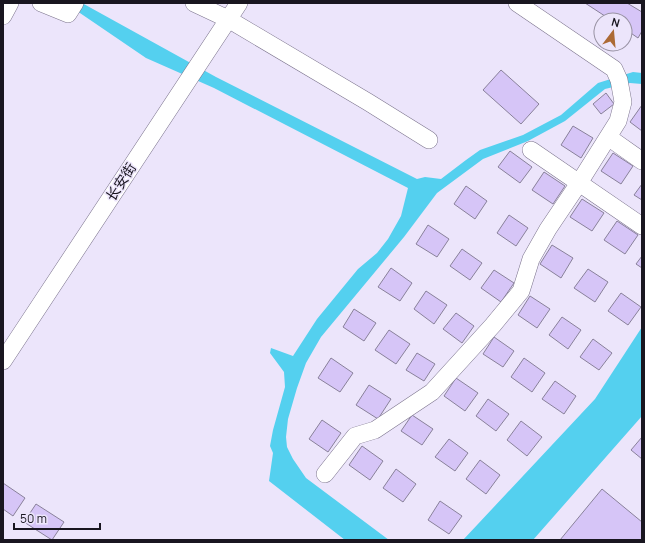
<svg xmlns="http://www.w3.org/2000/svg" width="645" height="543" viewBox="0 0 645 543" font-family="Manrope,'Noto Sans SC',sans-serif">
  <rect width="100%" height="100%" fill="#ece5fb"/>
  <path fill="#54d0ef" d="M 82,3 L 216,77 L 417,179 L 425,177 L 441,179 L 466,160 L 480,150 L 523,135 L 561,115 L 598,83 L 633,72 L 642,73 L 642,84 L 630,83 L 605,89 L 565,121 L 528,141 L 483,159 L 437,193 L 404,237 L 321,337 L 306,363 L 297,388 L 288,419 L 286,437 L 287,447 L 293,459 L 306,478 L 389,540 L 345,540 L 269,481 L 273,453 L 270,446 L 273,430 L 285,387 L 284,372 L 270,353 L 271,348 L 293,356 L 317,319 L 358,269 L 377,253 L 388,239 L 401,216 L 408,188 L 214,88 L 146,58 L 77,11 Z
    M 642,327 L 642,416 L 533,540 L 463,540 L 595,399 Z"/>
  <path fill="#d6c5f7" stroke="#89819a" d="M 585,3 L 627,3 L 642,12 L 642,31 L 638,38 L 625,29 L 625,20 L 611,20 Z
    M 501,70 L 539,104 L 521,124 L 483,90 Z
    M 606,93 L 614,104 L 601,114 L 593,104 Z
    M 642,105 L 642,131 L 630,122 Z
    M 573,126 L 593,138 L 581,158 L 561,145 Z
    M 510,151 L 532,167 L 520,183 L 498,167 Z
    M 613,153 L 633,166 L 621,184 L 601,171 Z
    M 544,172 L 565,186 L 553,204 L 532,190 Z
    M 642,184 L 642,200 L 634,195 Z
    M 466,186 L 487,201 L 475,219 L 454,204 Z
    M 582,199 L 604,213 L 592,231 L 570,217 Z
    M 509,215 L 528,228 L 516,246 L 497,233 Z
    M 617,221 L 638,235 L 625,254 L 604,240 Z
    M 428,225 L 449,239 L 437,257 L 416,244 Z
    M 552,245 L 573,258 L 561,278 L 540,264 Z
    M 462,249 L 482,263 L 470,280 L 450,266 Z
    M 642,256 L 642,268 L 636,264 Z
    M 391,268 L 412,283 L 400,301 L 378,287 Z
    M 588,269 L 608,282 L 595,302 L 574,288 Z
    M 494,270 L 514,283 L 501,302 L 481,288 Z
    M 426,291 L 447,305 L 434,324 L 414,309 Z
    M 621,293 L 641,307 L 628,325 L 608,311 Z
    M 530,296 L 550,309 L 537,328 L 518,315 Z
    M 354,309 L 376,323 L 364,341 L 343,327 Z
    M 456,313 L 474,326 L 462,343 L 443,329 Z
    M 562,317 L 581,330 L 568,349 L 549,335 Z
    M 389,330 L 410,344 L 396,364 L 375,350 Z
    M 494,337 L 514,351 L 503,367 L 483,354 Z
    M 593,339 L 612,353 L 599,370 L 580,357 Z
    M 417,353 L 435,364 L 424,381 L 406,370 Z
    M 331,358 L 353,373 L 340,392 L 318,378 Z
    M 524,358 L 545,373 L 532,392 L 511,377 Z
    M 456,378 L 478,393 L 465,411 L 444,396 Z
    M 555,381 L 576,396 L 564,414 L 542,399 Z
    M 369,385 L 391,399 L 378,419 L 356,405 Z
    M 488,399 L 509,414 L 496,431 L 476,416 Z
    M 412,415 L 433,429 L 422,445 L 401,431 Z
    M 322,420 L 341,433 L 328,452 L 309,439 Z
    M 521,421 L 542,437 L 527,456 L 507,440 Z
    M 642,437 L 642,459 L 631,450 Z
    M 449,439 L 468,453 L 455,471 L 435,457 Z
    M 362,446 L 383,461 L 370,480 L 349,465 Z
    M 480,460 L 500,475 L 486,494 L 466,479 Z
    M 396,469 L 416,484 L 403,502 L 383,488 Z
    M 3,483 L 25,498 L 13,516 L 3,509 Z
    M 602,489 L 642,522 L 642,540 L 560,540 Z
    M 440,501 L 462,516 L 449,534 L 428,520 Z
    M 36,504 L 64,522 L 52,540 L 24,522 Z"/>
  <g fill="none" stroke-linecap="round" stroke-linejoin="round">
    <defs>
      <path id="minor" d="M 41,3 L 68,14 L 75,3
        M 194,3 L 228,19 L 368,102 L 429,140
        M 3,16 L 10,3
        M 608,137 L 642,161
        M 531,150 L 642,226
        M 3,361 L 239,3
        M 325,474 L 355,436 L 375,430 L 432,392 L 493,325 L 521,291 L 531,259 L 548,229 L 579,183 L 618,121 L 623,102 L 619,80 L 614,69 L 517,3"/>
    </defs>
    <use href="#minor" stroke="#7c748d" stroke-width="18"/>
    <use href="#minor" stroke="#fff" stroke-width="17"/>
  </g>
  <g text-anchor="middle" stroke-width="3" stroke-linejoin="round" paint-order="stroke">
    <g font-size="14" fill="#191620" stroke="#ece5fb">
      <text transform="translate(121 182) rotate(-57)" y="5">长安街</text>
    </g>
  </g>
  <rect width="645" height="543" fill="none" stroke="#191620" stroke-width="8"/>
  <g transform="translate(613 32) rotate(16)"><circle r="19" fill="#ece5fb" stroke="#9892a3"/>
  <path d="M0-3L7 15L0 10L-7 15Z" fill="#ac6a35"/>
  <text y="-6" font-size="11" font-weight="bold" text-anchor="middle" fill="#191620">N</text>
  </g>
  <path d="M14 523v6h86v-6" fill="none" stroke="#191620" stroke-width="2"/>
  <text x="20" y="523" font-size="12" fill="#191620" stroke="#ece5fb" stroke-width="3" paint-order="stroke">50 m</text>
</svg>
